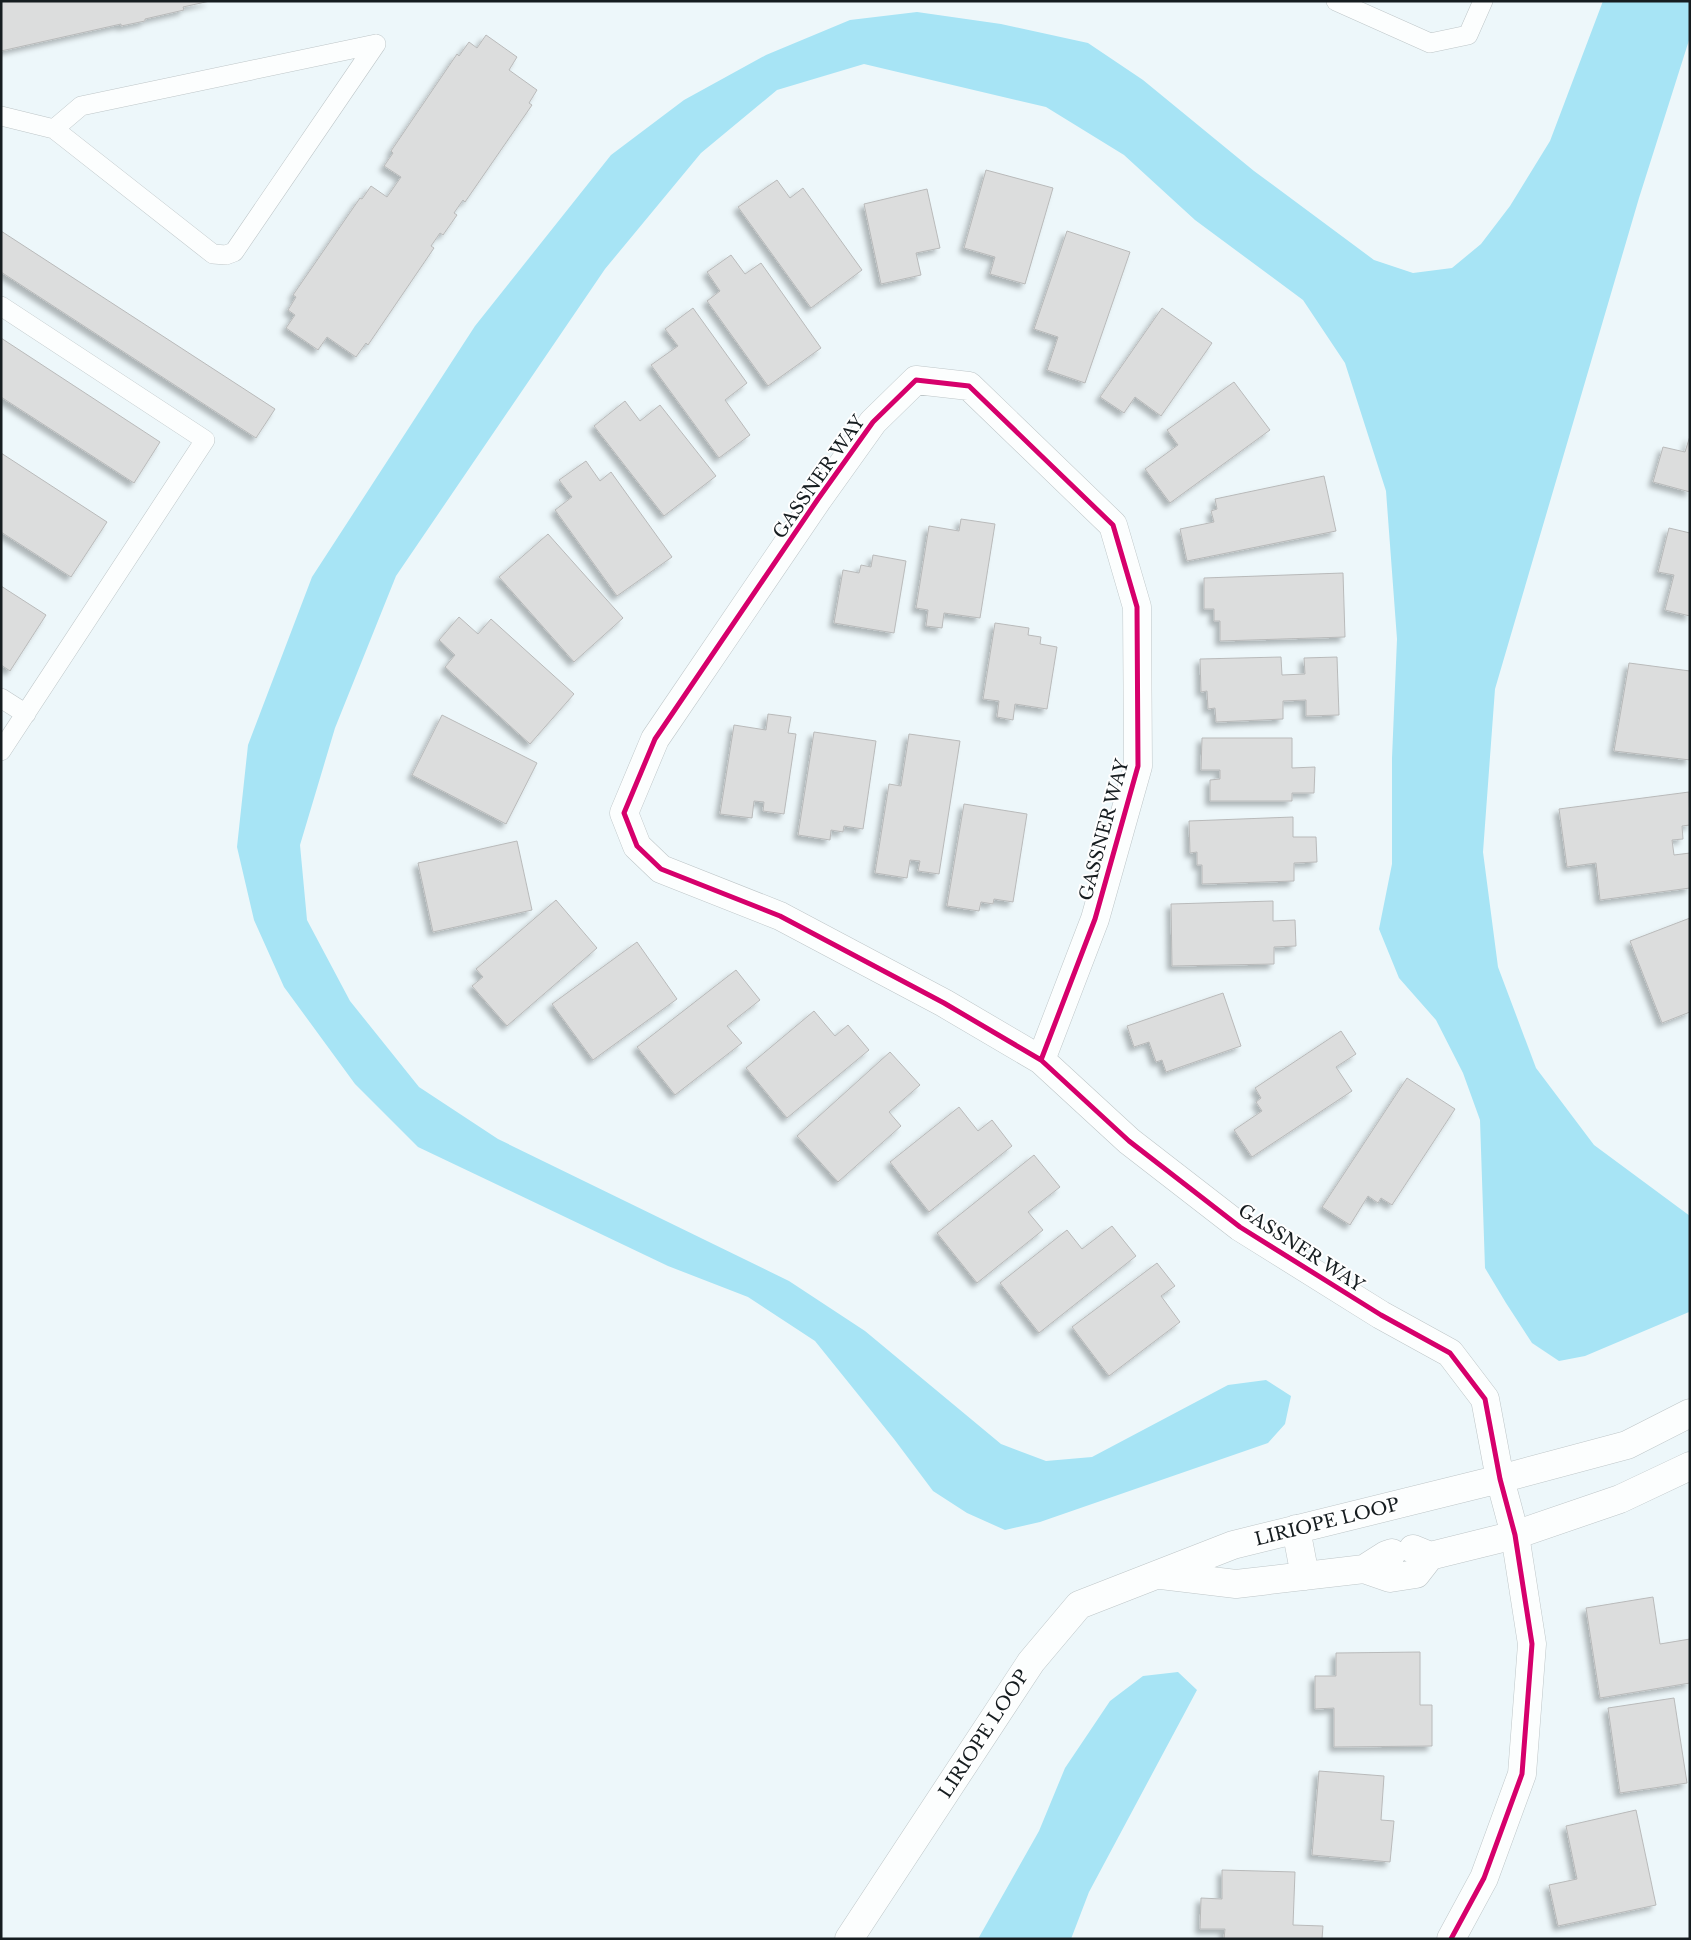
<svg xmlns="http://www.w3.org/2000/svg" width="1691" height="1940" viewBox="0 0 1691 1940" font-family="'Libre Baskerville',serif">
  <defs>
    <filter id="shadow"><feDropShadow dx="-4.5" dy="4.5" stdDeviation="2.5" flood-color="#0004"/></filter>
  </defs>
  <rect width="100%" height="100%" fill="#edf7fa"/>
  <path fill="#a7e4f5" d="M 1603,1 L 1690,1 L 1690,37 L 1639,198 L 1495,689 L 1483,852 L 1498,967 L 1536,1068 L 1594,1145 L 1690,1216 L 1689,1312 L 1585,1356 L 1559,1361 L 1532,1343 L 1506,1303 L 1485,1268 L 1480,1120 L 1463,1073 L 1436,1020 L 1399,978 L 1379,929 L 1392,864 L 1392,758 L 1397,639 L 1386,491 L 1345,363 L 1303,300 L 1195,220 L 1124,155 L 1046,107 L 864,64 L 777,90 L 701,153 L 605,269 L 396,576 L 335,728 L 300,845 L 307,920 L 350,1001 L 419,1087 L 498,1139 L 789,1281 L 865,1331 L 1001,1444 L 1046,1461 L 1092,1457 L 1228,1385 L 1266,1380 L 1291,1396 L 1285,1424 L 1268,1443 L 1040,1522 L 1005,1530 L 967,1513 L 933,1491 L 894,1439 L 815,1341 L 748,1297 L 668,1266 L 418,1147 L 355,1084 L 284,987 L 254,920 L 237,847 L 248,745 L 312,577 L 475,326 L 611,155 L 684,100 L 766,55 L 850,20 L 917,12 L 1001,24 L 1088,43 L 1143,80 L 1254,171 L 1374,260 L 1413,273 L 1452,268 L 1481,244 L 1510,206 L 1550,141 Z
    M 1178,1672 L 1197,1690 L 1089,1892 L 1071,1939 L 978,1939 L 1039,1831 L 1065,1768 L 1110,1701 L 1143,1676 Z"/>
  <path fill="#dcdddd" stroke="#b9baba" filter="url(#shadow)" d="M 1,1 L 210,1 L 183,7 L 184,10 L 145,19 L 145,21 L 121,26 L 121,24 L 1,51 Z
    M 486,35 L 517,57 L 509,70 L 537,90 L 529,103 L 532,105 L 465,202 L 463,200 L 454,213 L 457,215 L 443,235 L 440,233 L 431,246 L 434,248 L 368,345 L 366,343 L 356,357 L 327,337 L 318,350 L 286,328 L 295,315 L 288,310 L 296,297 L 293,295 L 360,198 L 362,199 L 371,186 L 387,197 L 401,177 L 384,166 L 393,153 L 391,151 L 457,54 L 459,56 L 469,42 L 477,48 Z
    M 986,170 L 1053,188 L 1025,284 L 990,274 L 995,257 L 964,248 Z
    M 777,180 L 790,198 L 803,188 L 862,270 L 811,308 L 738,207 Z
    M 927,189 L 940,248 L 916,253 L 921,275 L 881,284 L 864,204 Z
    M 1,231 L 275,409 L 256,438 L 1,272 Z
    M 1067,231 L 1130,252 L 1085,383 L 1047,370 L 1058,337 L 1034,329 Z
    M 731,255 L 745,274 L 761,263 L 821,348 L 768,386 L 707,301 L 720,291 L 707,272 Z
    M 693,308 L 747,383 L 725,400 L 750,435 L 719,458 L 651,365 L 678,346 L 665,329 Z
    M 1162,308 L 1212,343 L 1161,416 L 1135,397 L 1124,413 L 1100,397 Z
    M 1,338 L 160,442 L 134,483 L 1,397 Z
    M 1234,382 L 1270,430 L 1170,503 L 1145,469 L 1178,445 L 1167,430 Z
    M 625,401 L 640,421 L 660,405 L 716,476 L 664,516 L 594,426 Z
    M 1690,436 L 1690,492 L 1653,482 L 1663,447 L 1685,452 Z
    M 1,453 L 107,522 L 71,577 L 1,532 Z
    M 586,461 L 600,481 L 611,472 L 672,557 L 617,596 L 555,510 L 572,497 L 559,480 Z
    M 1324,476 L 1336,531 L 1187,561 L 1180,529 L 1214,522 L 1211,511 L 1217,509 L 1215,499 Z
    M 961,519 L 995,524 L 980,618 L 944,613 L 942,628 L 926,626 L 928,610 L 916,608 L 929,526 L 959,531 Z
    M 1669,528 L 1690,533 L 1690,616 L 1665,610 L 1674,575 L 1658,572 Z
    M 548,534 L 623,618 L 574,662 L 499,577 Z
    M 873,555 L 906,561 L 894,633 L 834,623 L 843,570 L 859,573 L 861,565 L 871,567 Z
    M 1343,573 L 1345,637 L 1220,641 L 1220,621 L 1214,621 L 1214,609 L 1204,609 L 1204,578 Z
    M 1,586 L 46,615 L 10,671 L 1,665 Z
    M 459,617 L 478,634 L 491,619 L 574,694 L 530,744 L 445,667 L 455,655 L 439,640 Z
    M 995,623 L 1029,628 L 1028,635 L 1041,637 L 1040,644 L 1057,647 L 1047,709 L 1015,704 L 1013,720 L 997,717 L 999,701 L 983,699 Z
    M 1281,657 L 1282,675 L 1305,674 L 1304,658 L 1337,657 L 1339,715 L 1306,716 L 1306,700 L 1283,701 L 1283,719 L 1216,722 L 1215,708 L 1208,709 L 1207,691 L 1201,692 L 1200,659 Z
    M 1629,663 L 1690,671 L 1690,760 L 1614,751 Z
    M 768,714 L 791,717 L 788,733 L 796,734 L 784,814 L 763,811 L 764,802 L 754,801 L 752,818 L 720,814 L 734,725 L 766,730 Z
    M 442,715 L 537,763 L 506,824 L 412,775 Z
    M 814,732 L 876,741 L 863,829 L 844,826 L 843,832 L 831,830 L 830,840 L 798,835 Z
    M 909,734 L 960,741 L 939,874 L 918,871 L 920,861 L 910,860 L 907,878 L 875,873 L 889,784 L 901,786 Z
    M 1202,738 L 1292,738 L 1292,768 L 1315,767 L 1314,793 L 1292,793 L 1292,801 L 1210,801 L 1210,780 L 1220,779 L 1220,770 L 1201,770 Z
    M 1689,792 L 1690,825 L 1682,826 L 1683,839 L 1672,840 L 1674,855 L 1690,853 L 1690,888 L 1600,900 L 1596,863 L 1567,867 L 1559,809 Z
    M 964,804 L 1027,814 L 1013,902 L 994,899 L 993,904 L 981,902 L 979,911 L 947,906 Z
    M 1293,817 L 1293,837 L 1316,837 L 1317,862 L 1294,863 L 1294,881 L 1202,884 L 1202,865 L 1197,865 L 1197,852 L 1190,853 L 1189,821 Z
    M 517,841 L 532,910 L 433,932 L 418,863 Z
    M 556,900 L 597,948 L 507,1026 L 472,986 L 483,977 L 476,969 Z
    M 1273,901 L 1273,921 L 1295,920 L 1296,946 L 1274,947 L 1274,964 L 1172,966 L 1171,904 Z
    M 1690,918 L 1690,1012 L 1662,1023 L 1630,941 Z
    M 637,942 L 677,999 L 593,1060 L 552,1004 Z
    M 736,970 L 760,1000 L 727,1026 L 742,1043 L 675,1095 L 637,1047 Z
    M 1223,993 L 1241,1046 L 1166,1072 L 1162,1060 L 1156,1062 L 1149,1042 L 1134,1047 L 1127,1026 Z
    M 814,1011 L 835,1036 L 848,1025 L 869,1050 L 787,1118 L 746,1068 Z
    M 1341,1031 L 1356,1054 L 1336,1067 L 1352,1091 L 1252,1157 L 1234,1130 L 1262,1111 L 1256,1102 L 1261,1098 L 1255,1088 Z
    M 890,1052 L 920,1085 L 889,1112 L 901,1126 L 838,1182 L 797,1136 Z
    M 1407,1078 L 1455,1109 L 1392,1205 L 1381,1198 L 1378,1203 L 1368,1196 L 1350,1225 L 1322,1207 Z
    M 959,1107 L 978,1131 L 992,1120 L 1012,1146 L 929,1212 L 890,1162 Z
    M 1034,1155 L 1060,1187 L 1028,1212 L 1043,1230 L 977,1283 L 937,1233 Z
    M 1112,1226 L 1136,1256 L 1039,1333 L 1000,1283 L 1067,1230 L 1082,1249 Z
    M 1157,1263 L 1175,1286 L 1161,1296 L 1180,1322 L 1109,1376 L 1072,1327 Z
    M 1653,1597 L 1660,1644 L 1690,1639 L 1690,1683 L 1600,1698 L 1586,1608 Z
    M 1420,1652 L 1420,1705 L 1432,1705 L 1432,1746 L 1334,1747 L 1334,1708 L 1315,1709 L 1315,1676 L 1336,1676 L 1336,1653 Z
    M 1674,1698 L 1687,1783 L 1620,1793 L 1608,1708 Z
    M 1319,1771 L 1384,1776 L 1381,1820 L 1394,1821 L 1390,1862 L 1312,1855 Z
    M 1636,1810 L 1656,1905 L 1558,1926 L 1549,1885 L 1577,1879 L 1566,1826 Z
    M 1222,1870 L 1295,1872 L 1293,1925 L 1323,1926 L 1322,1939 L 1224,1939 L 1225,1929 L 1200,1929 L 1201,1898 L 1222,1899 Z"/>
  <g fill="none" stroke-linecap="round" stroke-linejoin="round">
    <defs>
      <path id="service" d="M 1336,1 L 1430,43 L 1468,35 L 1483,1
        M 1,116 L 54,129 L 81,106 L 376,44
        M 54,129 L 213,254 L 226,255 L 234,252 L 376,44
        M 1,306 L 205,440 L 1,751
        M 1,698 L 26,714"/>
      <path id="minor" d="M 916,380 L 969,386 L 1113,525 L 1137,607 L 1138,766 L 1095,919 L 1041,1060 L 944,1003 L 780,916 L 661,869 L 637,846 L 624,813 L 655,739 L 818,499 L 873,422 Z
        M 1041,1060 L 1129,1141 L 1240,1227 L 1381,1315 L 1450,1353 L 1485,1399 L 1500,1479 L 1515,1535 L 1532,1644 L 1522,1774 L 1484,1878 L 1451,1939
        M 1296,1529 L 1305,1576
        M 1413,1549 L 1430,1556 L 1515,1535 L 1620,1499 L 1690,1466
        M 1364,1569 L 1386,1555 L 1392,1553
        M 1161,1575 L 1236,1584 L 1364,1569 L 1390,1578 L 1416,1574 L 1430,1556
        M 849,1939 L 1031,1662 L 1079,1605 L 1233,1545 L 1500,1479 L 1627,1445 L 1690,1413"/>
    </defs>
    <use href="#service" stroke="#bec6c8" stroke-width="20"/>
    <use href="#minor" stroke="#bec6c8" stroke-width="29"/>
    <use href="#service" stroke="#fcfefe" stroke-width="19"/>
    <use href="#minor" stroke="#fcfefe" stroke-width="28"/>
    <defs>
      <path id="cycleway" d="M 916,380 L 969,386 L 1113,525 L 1137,607 L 1138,766 L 1095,919 L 1041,1060 L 944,1003 L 780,916 L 661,869 L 637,846 L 624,813 L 655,739 L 818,499 L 873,422 Z
        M 1041,1060 L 1129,1141 L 1240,1227 L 1381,1315 L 1450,1353 L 1485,1399 L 1500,1479 L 1515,1535 L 1532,1644 L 1522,1774 L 1484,1878 L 1451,1939"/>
    </defs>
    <use href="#cycleway" stroke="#fff" stroke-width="8"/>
    <use href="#cycleway" stroke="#d6006c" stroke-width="5"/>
  </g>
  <g text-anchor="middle" stroke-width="4" stroke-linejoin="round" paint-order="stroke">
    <g font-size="18" fill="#161d20" stroke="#fff">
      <text transform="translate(819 477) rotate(-55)" y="6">GASSNER WAY</text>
      <text transform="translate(1104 830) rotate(-75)" y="6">GASSNER WAY</text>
      <text transform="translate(1301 1248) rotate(33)" y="6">GASSNER WAY</text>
      <text transform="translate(1327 1522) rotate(-14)" y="6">LIRIOPE LOOP</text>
      <text transform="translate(984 1734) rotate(-57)" y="6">LIRIOPE LOOP</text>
    </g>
  </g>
  <rect width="1691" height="1940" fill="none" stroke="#161d20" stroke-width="5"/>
</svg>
